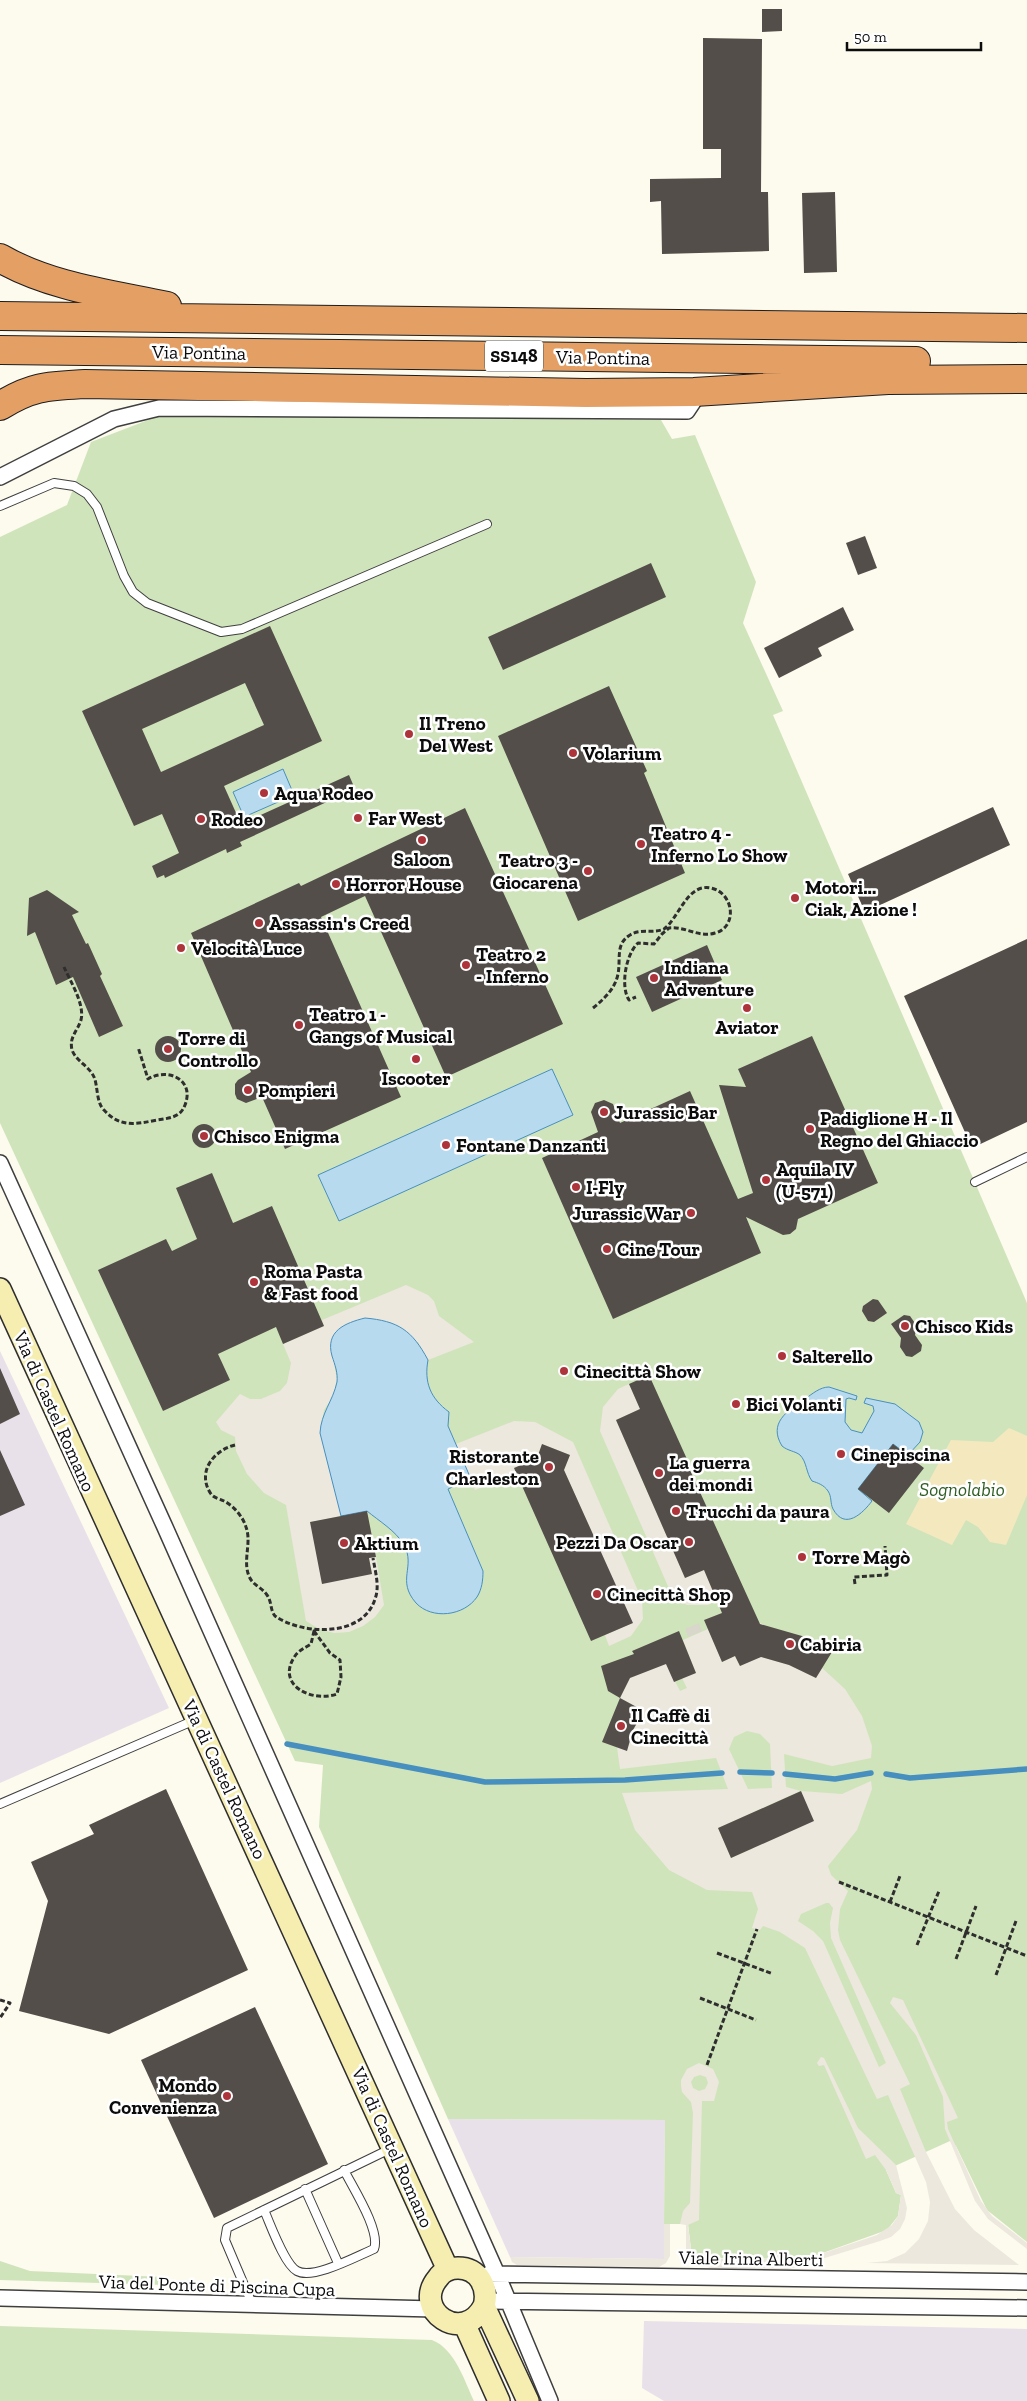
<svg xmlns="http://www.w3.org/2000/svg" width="1027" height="2401" viewBox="0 0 1027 2401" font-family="'Zilla Slab',serif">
  <rect width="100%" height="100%" fill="#fdfaee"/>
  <path fill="#e9e1ea" d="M 0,1351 L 169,1708 L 0,1783 Z
    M 448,2119 L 665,2120 L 664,2259 L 510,2257 Z
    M 644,2321 L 1027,2329 L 1027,2401 L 664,2401 L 642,2388 Z"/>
  <path fill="#d0e4bb" d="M 161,415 L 661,420 L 672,439 L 695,435 L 756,582 L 743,623 L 783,711 L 773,715 L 1027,1303 L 1027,2242 L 987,2210 L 956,2146 L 950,2141 L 886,2170 L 896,2193 L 901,2195 L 898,2216 L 887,2230 L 806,2259 L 700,2258 L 691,2249 L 688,2224 L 664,2224 L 665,2120 L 448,2119 L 319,1827 L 323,1765 L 295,1761 L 0,1123 L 0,537 L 67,505 L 91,442 Z
    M 0,2261 L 30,2271 L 162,2277 L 165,2285 L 0,2280 Z
    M 0,2326 L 432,2340 C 455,2349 464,2380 474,2401 L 0,2401 Z"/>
  <path fill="#f4e8bf" d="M 1009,1428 L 1027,1436 L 1027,1495 L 1006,1545 L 990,1542 L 978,1527 L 966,1520 L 952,1545 L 906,1524 L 951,1440 L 993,1442 Z"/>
  <path fill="#ece8de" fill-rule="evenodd" d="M 406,1285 L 428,1295 L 434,1301 L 439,1316 L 474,1342 L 428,1360 L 418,1342 L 333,1337 L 331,1346 L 337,1380 L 333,1396 L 324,1410 L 320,1433 L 341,1516 L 311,1522 L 322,1583 L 372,1573 L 369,1558 L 376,1557 L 384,1605 L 375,1617 L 363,1626 L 349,1632 L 334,1633 L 319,1629 L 306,1621 L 286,1505 L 264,1493 L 247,1474 L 236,1451 L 235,1437 L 221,1430 L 216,1422 L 240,1394 L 250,1399 L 261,1399 L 280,1391 L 287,1383 L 291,1363 L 283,1344 L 324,1326 L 322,1320 Z
    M 629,1384 L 640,1409 L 616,1420 L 685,1578 L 704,1570 L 717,1600 L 708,1605 L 687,1605 L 677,1600 L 671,1593 L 600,1431 L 603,1407 L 618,1389 Z
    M 514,1421 L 535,1422 L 573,1442 L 642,1600 L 643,1619 L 631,1636 L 609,1646 L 605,1635 L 632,1623 L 564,1470 L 570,1455 L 542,1444 L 537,1458 L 514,1468 L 516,1473 L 475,1490 L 456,1444 Z
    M 760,1623 L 766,1626 L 762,1657 L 789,1665 L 816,1678 L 822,1668 L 845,1689 L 862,1716 L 872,1746 L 871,1758 L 832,1766 L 784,1754 L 786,1787 L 801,1791 L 842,1794 L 871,1781 L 872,1789 L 857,1830 L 828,1866 L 831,1875 L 848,1891 L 840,1909 L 838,1930 L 840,1940 L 910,2084 L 900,2089 L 926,2152 L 955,2209 L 974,2230 L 1019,2265 L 867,2263 L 887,2261 L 905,2253 L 919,2239 L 928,2221 L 930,2202 L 926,2182 L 888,2095 L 877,2099 L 805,1948 L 780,1932 L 763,1926 L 760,1930 L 752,1928 L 758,1909 L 752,1892 L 707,1890 L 669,1870 L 635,1830 L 622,1793 L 728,1789 L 716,1758 L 620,1769 L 617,1747 L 627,1750 L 633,1730 L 644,1711 L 620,1698 L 637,1663 L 666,1664 L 680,1691 L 687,1688 L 682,1678 L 696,1673 L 683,1640 L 708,1629 L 722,1662 L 735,1656 L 740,1666 L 746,1663 L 736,1634 ZM 747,1731 L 760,1734 L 770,1744 L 772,1788 L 748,1789 L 729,1749 L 734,1737 ZM 800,1791 L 752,1849 L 731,1858 L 718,1828 ZM 826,1903 L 829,1903 L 833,1908 L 830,1923 L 831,1938 L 886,2063 L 879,2067 L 823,1941 L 813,1931 L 798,1921 L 801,1914 Z
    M 893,1997 L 903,2000 L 958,2118 L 947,2122 L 948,2129 L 981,2201 L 992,2216 L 1027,2243 L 1027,2249 L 988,2219 L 975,2201 L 945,2129 L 943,2097 L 916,2035 L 890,2003 Z
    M 821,2057 L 824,2058 L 858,2128 L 896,2165 L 907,2208 L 905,2219 L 900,2229 L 891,2237 L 880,2241 L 789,2269 L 710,2268 L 695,2262 L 686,2249 L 686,2225 L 680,2224 L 683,2211 L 690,2203 L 693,2113 L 691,2102 L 682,2092 L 681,2086 L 681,2080 L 687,2069 L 699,2063 L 713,2069 L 719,2082 L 714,2101 L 702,2101 L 699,2220 L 688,2225 L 691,2249 L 696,2257 L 704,2259 L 806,2259 L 877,2235 L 892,2225 L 898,2216 L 901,2195 L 896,2193 L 886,2170 L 875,2155 L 866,2159 L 824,2065 L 819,2066 L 817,2063 ZM 700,2075 L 706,2077 L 708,2083 L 705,2089 L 699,2091 L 693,2088 L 691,2082 L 694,2077 Z
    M 664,2224 L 670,2224 L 670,2256 L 666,2263 L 659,2267 L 517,2265 L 512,2262 L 510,2257 L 664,2259 Z"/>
  <path fill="#b8daef" stroke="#478fbe" d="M 283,769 L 294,795 L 244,817 L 233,792 Z
    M 552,1069 L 573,1115 L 339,1221 L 318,1175 Z
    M 365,1318 C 398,1321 412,1330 428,1360 C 424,1382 430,1398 449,1412 L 448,1426 L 471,1479 L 448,1489 L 483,1571 C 483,1580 482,1589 477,1597 C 464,1616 432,1620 416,1603 C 396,1580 416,1567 404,1545 C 396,1531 379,1521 367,1511 L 341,1516 L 320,1433 C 321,1413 333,1401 337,1382 C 338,1373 335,1365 332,1356 C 325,1331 345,1323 365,1318 Z
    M 829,1387 L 857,1396 L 856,1400 L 849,1398 L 846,1399 L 845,1422 L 851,1430 L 862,1433 L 874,1411 L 873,1406 L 864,1403 L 866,1398 L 895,1404 L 919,1422 L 923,1432 L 920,1442 L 908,1455 L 893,1444 L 858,1489 L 872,1501 C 863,1513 845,1531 833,1509 C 830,1503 832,1497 828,1491 C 824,1485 818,1483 812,1481 C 806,1473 807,1462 800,1455 C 795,1451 788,1451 782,1446 C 768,1423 787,1411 805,1399 C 812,1394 820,1387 829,1387 Z"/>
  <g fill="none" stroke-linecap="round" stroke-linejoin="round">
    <path stroke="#478fbe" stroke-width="5.5" d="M 287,1744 L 485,1782 L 625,1780 L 722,1773
      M 740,1772 L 772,1773
      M 785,1774 L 835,1779 L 871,1773
      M 886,1774 L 910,1778 L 1027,1769"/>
  </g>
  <path fill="#544e4a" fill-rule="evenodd" d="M 762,9 L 782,9 L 782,31 L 762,32 Z
    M 703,38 L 762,39 L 761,192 L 768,192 L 769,251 L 662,254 L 661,201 L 650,202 L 650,179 L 721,178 L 721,149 L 703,149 Z
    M 835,192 L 837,272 L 804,273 L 802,193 Z
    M 865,536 L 877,568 L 858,575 L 846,543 Z
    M 651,563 L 666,597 L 503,670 L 488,637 Z
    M 843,607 L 854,630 L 818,648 L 822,656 L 779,678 L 764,648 Z
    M 270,626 L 322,741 L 224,786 L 241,824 L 349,775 L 355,789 L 240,842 L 242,846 L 227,853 L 226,849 L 165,878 L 164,875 L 157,878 L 152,866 L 179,853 L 162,814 L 134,826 L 82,711 ZM 245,683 L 264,725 L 161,772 L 142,729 Z
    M 609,686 L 647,771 L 644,773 L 685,873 L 578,921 L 498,736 Z
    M 993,807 L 1010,845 L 865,912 L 848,874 Z
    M 465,808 L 563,1024 L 446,1077 L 365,896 L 321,917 L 401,1097 L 285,1149 L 262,1097 L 246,1103 L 237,1099 L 235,1094 L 235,1084 L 238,1080 L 251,1072 L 191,933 L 299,883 L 301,886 Z
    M 47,890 L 79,912 L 72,915 L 86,944 L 88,943 L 102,974 L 100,976 L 123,1026 L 99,1037 L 73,977 L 56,985 L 35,932 L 27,936 L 29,898 Z
    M 1027,939 L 1027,1122 L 972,1148 L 904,996 Z
    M 707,945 L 722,980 L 652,1012 L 636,977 Z
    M 812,1036 L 878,1183 L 798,1219 L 796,1229 L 790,1234 L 783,1235 L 746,1217 L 761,1253 L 613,1319 L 542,1158 L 598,1132 L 591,1112 L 595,1103 L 604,1100 L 613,1104 L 620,1123 L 690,1091 L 738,1199 L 753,1193 L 719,1085 L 746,1087 L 738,1069 Z
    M155 1049a13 13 0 1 1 26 0a13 13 0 1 1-26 0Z
    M192 1136a12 12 0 1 1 24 0a12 12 0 1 1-24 0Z
    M 212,1173 L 233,1223 L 272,1206 L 324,1326 L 283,1344 L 276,1327 L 218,1354 L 230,1380 L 163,1411 L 98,1270 L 166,1239 L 172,1251 L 197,1239 L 176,1188 Z
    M 873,1299 L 878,1300 L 887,1313 L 874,1322 L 868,1321 L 862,1311 L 863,1306 Z
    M 904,1315 L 910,1316 L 917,1326 L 915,1335 L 922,1345 L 921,1351 L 912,1357 L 906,1356 L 900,1347 L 901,1338 L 891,1324 Z
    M 0,1368 L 20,1414 L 0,1424 Z
    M 649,1375 L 691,1468 L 689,1468 L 760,1624 L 802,1636 L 832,1652 L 816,1678 L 789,1665 L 761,1657 L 740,1666 L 735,1656 L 722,1662 L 704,1620 L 722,1613 L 704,1570 L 685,1578 L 616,1420 L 640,1409 L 629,1384 Z
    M 542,1444 L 570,1455 L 564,1470 L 633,1623 L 591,1641 L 514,1468 L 537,1458 Z
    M 893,1444 L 924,1468 L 889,1513 L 858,1489 Z
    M 0,1450 L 25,1505 L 0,1516 Z
    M 367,1511 L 376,1557 L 369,1558 L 372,1574 L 322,1584 L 310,1522 Z
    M 679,1631 L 696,1673 L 674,1682 L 666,1664 L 630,1678 L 620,1698 L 608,1691 L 601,1666 L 634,1654 L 632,1651 Z
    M 620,1698 L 644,1711 L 633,1730 L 627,1751 L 602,1742 Z
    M 166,1789 L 248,1970 L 109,2034 L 19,2011 L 48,1901 L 31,1862 L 94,1834 L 89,1825 Z
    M 801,1791 L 814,1821 L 731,1858 L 718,1828 Z
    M 255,2007 L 328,2164 L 214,2218 L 141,2060 Z"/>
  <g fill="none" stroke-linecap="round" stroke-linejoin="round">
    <path stroke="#d9d6cc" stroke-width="15" stroke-dasharray="15 8" stroke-linecap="butt" d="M 692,1626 L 695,1634"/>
    <defs>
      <path id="lane" d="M 0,506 L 54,483 L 74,486 L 87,494 L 97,507 L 124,576 L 133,592 L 147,603 L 221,632 L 242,629 L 487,524
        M 975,1182 L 1027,1157
        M 0,1804 L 195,1720
        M 305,2189 L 338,2263
        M 264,2210 C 270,2223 284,2264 297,2271 C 313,2280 357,2256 374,2249 C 381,2231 353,2188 344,2170
        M 253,2306 L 225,2240 L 227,2228 L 390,2149"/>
      <path id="street" d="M 0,477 L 114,419 L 159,408 L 687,411 L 693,402 L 694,392
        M 0,1163 L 164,1525 L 497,2274 L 550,2401
        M 489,2274 L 1027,2282
        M 0,2298 L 434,2309
        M 486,2301 L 1027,2308"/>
      <path id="secondary" d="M 0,1289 L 448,2270
        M 484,2306 C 463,2346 411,2310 438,2278 C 442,2272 450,2268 458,2268 C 479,2268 489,2288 484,2306 L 528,2401
        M 464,2323 L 499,2401"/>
      <path id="highway" d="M 0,258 C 50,287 111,294 167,306
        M 0,316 L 1027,328
        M 0,350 L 916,361
        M 0,406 C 32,386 48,386 85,384 L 586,393 L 694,392 L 888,380 L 1027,379"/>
    </defs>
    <use href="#lane" stroke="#3f3f3f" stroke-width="10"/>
    <use href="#street" stroke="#3f3f3f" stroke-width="18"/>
    <use href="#secondary" stroke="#2e2e2e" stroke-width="24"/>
    <use href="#highway" stroke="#1d1d1d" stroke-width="30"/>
    <path stroke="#2e2e2e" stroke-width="3" stroke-dasharray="5 2.5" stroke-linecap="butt" d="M 64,967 C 70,981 85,1004 81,1020 C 77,1032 69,1037 72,1050 C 76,1061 89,1066 94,1077 C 98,1086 96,1102 104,1110 C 120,1128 136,1124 157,1120 C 169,1118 180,1118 185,1105 C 195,1080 168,1067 148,1079 L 138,1047
      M 593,1008 C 604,999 615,989 618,974 C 621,959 615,944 630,935 C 641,928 653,934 664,929 C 679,918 687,883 711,888 C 734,893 738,927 715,933 C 699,938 685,926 669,928 L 662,934 L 654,944 L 638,943 C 626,954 620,986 629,1000 L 636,997
      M 235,1445 C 214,1450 196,1472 211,1494 C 214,1498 220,1499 224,1501 C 234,1506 243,1517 246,1527 C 251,1541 245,1554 247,1569 C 250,1586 259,1584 267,1595 C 272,1602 270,1610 275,1616 C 302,1635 363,1638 375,1599 C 380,1586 375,1571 373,1558
      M 855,1584 L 854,1577 L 887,1575 L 885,1546
      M 314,1631 L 330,1653 L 340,1660 L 341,1677 L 337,1694 C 312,1703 275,1685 295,1656 C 299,1650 305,1648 311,1644 Z
      M 839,1882 L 1027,1956
      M 890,1902 L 900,1876
      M 917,1945 L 939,1891
      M 717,1953 L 773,1974
      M 956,1959 L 976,1906
      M 996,1975 L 1016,1921
      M 700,1998 L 756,2020
      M 0,2000 L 10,2003 L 0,2018
      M 707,2065 L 757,1929"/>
    <use href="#lane" stroke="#fff" stroke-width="8"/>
    <use href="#street" stroke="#fff" stroke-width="15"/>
    <use href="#secondary" stroke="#f6eeb0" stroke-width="21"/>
    <use href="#highway" stroke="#e49f65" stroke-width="28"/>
  </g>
  <g fill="#ad343a" stroke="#fff" stroke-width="2">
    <circle cx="409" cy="734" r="5"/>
    <circle cx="573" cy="753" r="5"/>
    <circle cx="264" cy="793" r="5"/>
    <circle cx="358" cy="818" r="5"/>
    <circle cx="201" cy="819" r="5"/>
    <circle cx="422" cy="840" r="5"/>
    <circle cx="641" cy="844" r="5"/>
    <circle cx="588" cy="871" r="5"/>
    <circle cx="336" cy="884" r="5"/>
    <circle cx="795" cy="898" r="5"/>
    <circle cx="259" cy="923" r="5"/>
    <circle cx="181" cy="948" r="5"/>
    <circle cx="466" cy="965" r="5"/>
    <circle cx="654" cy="978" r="5"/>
    <circle cx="747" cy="1008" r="5"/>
    <circle cx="299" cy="1025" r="5"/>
    <circle cx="168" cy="1049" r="5"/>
    <circle cx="416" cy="1059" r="5"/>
    <circle cx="248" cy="1090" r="5"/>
    <circle cx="604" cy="1112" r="5"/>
    <circle cx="810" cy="1129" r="5"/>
    <circle cx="204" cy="1136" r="5"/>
    <circle cx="446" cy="1145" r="5"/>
    <circle cx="766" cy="1180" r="5"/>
    <circle cx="576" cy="1187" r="5"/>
    <circle cx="691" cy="1213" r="5"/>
    <circle cx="607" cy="1249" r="5"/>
    <circle cx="254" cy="1282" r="5"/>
    <circle cx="905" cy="1326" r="5"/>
    <circle cx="782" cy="1356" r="5"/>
    <circle cx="564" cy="1371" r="5"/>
    <circle cx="736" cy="1404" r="5"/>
    <circle cx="841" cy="1454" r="5"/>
    <circle cx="549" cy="1467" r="5"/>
    <circle cx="659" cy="1473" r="5"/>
    <circle cx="676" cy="1511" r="5"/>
    <circle cx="689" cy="1542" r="5"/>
    <circle cx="344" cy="1543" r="5"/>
    <circle cx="802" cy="1557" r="5"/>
    <circle cx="597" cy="1594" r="5"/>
    <circle cx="790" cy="1644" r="5"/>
    <circle cx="621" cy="1726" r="5"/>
    <circle cx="227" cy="2096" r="5"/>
  </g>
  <g text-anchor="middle" stroke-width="5" stroke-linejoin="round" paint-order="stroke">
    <rect fill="#fff" stroke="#555" stroke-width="1" x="485" y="340.5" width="58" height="31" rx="4"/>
    <g font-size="18" font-weight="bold" fill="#0c0c0c">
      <text x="514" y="362">SS148</text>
    </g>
    <g font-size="19" fill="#0c0c0c" stroke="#fff">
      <text transform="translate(199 352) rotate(1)" y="7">Via Pontina</text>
      <text transform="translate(603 357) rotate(1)" y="7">Via Pontina</text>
      <text transform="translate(55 1411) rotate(66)" y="7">Via di Castel Romano</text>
      <text transform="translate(225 1779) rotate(65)" y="7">Via di Castel Romano</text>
      <text transform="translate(393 2147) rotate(66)" y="7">Via di Castel Romano</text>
      <text transform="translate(751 2258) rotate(1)" y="7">Viale Irina Alberti</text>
      <text transform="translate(217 2285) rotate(2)" y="7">Via del Ponte di Piscina Cupa</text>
    </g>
    <g font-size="19" font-weight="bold" fill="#0c0c0c" stroke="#fff" text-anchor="start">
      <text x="419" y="730">Il Treno<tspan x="419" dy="22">Del West</tspan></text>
      <text x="583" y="760">Volarium</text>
      <text x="274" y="800">Aqua Rodeo</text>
      <text x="368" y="825">Far West</text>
      <text x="211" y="826">Rodeo</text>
      <text x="651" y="840">Teatro 4 -<tspan x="651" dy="22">Inferno Lo Show</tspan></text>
      <text x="422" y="866" text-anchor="middle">Saloon</text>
      <text x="578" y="867" text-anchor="end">Teatro 3 -<tspan x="578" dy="22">Giocarena</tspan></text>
      <text x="346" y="891">Horror House</text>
      <text x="805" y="894">Motori...<tspan x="805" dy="22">Ciak, Azione !</tspan></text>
      <text x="269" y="930">Assassin's Creed</text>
      <text x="191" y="955">Velocità Luce</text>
      <text x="476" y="961">Teatro 2<tspan x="476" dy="22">- Inferno</tspan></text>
      <text x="664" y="974">Indiana<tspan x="664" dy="22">Adventure</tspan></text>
      <text x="309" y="1021">Teatro 1 -<tspan x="309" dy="22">Gangs of Musical</tspan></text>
      <text x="747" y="1034" text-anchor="middle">Aviator</text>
      <text x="178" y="1045">Torre di<tspan x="178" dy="22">Controllo</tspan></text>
      <text x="416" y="1085" text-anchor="middle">Iscooter</text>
      <text x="258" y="1097">Pompieri</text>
      <text x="614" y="1119">Jurassic Bar</text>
      <text x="820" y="1125">Padiglione H - Il<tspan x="820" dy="22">Regno del Ghiaccio</tspan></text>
      <text x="214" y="1143">Chisco Enigma</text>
      <text x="456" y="1152">Fontane Danzanti</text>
      <text x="776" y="1176">Aquila IV<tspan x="776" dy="22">(U-571)</tspan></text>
      <text x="586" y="1194">I-Fly</text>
      <text x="681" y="1220" text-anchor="end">Jurassic War</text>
      <text x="617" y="1256">Cine Tour</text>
      <text x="264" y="1278">Roma Pasta<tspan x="264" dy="22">&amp; Fast food</tspan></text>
      <text x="915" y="1333">Chisco Kids</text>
      <text x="792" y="1363">Salterello</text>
      <text x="574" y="1378">Cinecittà Show</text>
      <text x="746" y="1411">Bici Volanti</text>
      <text x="851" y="1461">Cinepiscina</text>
      <text x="539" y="1463" text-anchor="end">Ristorante<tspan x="539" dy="22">Charleston</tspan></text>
      <text x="669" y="1469">La guerra<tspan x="669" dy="22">dei mondi</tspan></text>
      <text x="686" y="1518">Trucchi da paura</text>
      <text x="679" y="1549" text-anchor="end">Pezzi Da Oscar</text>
      <text x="354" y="1550">Aktium</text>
      <text x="812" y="1564">Torre Magò</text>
      <text x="607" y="1601">Cinecittà Shop</text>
      <text x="800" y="1651">Cabiria</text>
      <text x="631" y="1722">Il Caffè di<tspan x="631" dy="22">Cinecittà</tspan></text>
      <text x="217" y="2092" text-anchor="end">Mondo<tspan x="217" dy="22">Convenienza</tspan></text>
    </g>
    <g font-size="19" font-style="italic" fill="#305d24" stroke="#fff">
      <text x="962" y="1496">Sognolabio</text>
    </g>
  </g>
  <path d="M847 42v8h134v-8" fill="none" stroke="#0c0c0c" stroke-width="2.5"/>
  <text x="854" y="42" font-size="15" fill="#0c0c0c" stroke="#ffffff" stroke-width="4" paint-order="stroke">50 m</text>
</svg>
